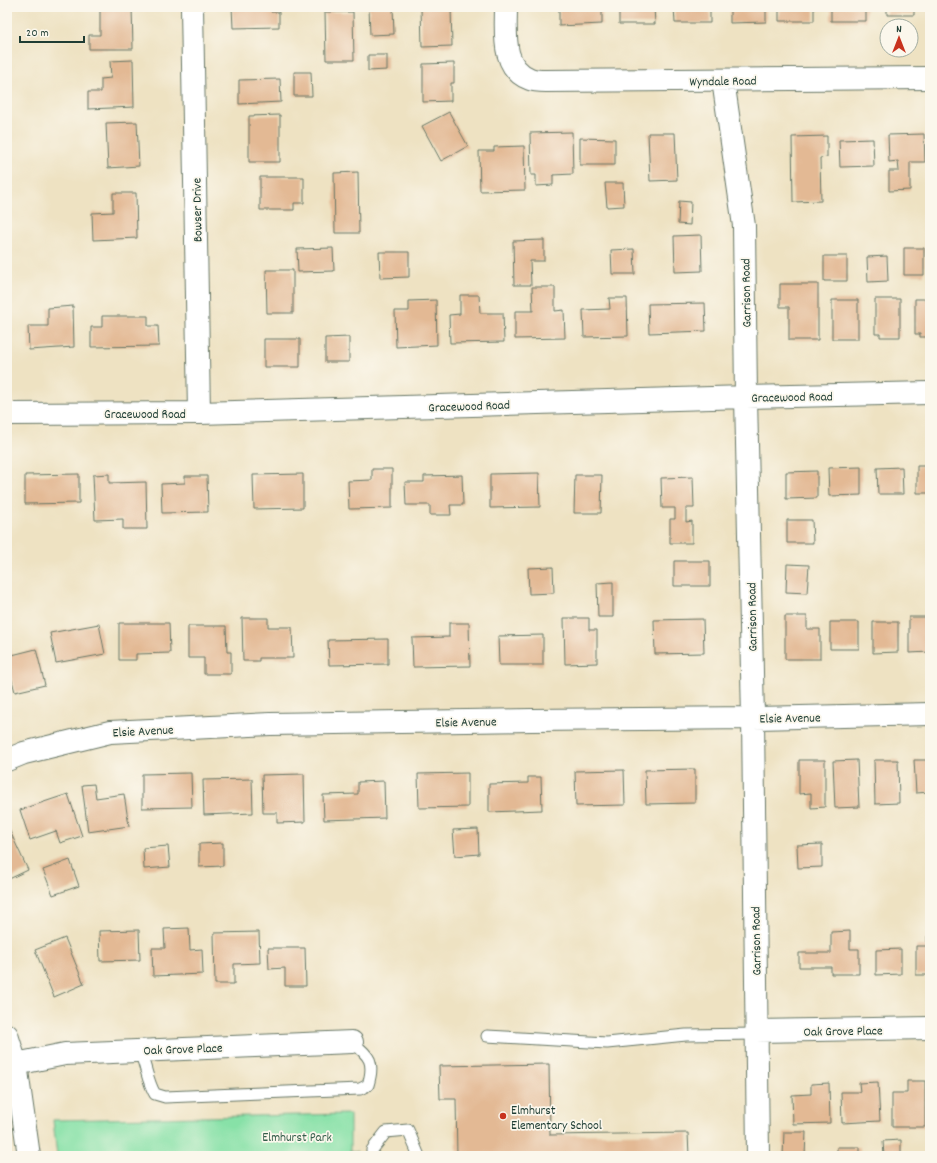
<svg xmlns="http://www.w3.org/2000/svg" width="937" height="1163" viewBox="0 0 937 1163" font-family="Dekko,sans-serif">
  <rect width="100%" height="100%" fill="#fbf7ec"/>
  <filter id="ink" filterUnits="userSpaceOnUse"><feTurbulence type="fractalNoise" baseFrequency=".025" numOctaves="2"/><feDisplacementMap in="SourceGraphic" scale="8" xChannelSelector="R" yChannelSelector="G"/><feConvolveMatrix kernelMatrix="1 2 1 2 8 2 1 2 1" color-interpolation-filters="sRGB"/></filter>
  <filter id="wash" filterUnits="userSpaceOnUse"><feTurbulence type="fractalNoise" baseFrequency=".012" numOctaves="4" result="noise"/><feDisplacementMap in="SourceGraphic" scale="16" xChannelSelector="R" yChannelSelector="G"/><feGaussianBlur stdDeviation="0.9" result="paint"/><feColorMatrix in="noise" values="0 0 0 0 0 0 0 0 0 0 0 0 0 0 0 0 0 1.4 0 .05"/><feComposite in="paint" operator="in"/></filter>
  <g filter="url(#wash)">
    <rect width="100%" height="100%" fill="#eee2c2"/>
    <path fill="#87e1a7" stroke="#538f6e" d="M 350,1114 L 350,1152 L 357,1152 L 357,1156 L 57,1156 L 53,1120 Z"/>
    <g id="blocks">
      <path fill="#e3b994" d="M 100,7 L 132,7 L 133,49 L 89,49 L 89,35 L 100,35 Z
        M 232,7 L 271,7 L 271,12 L 279,12 L 279,27 L 233,28 Z
        M 369,7 L 393,7 L 394,34 L 370,35 Z
        M 559,7 L 602,7 L 602,24 L 559,26 Z
        M 619,7 L 654,7 L 655,24 L 619,24 Z
        M 674,7 L 710,7 L 710,23 L 675,23 Z
        M 730,7 L 766,7 L 766,22 L 730,23 Z
        M 779,7 L 814,7 L 814,21 L 779,21 Z
        M 831,7 L 866,7 L 866,21 L 831,21 Z
        M 887,7 L 914,7 L 914,15 L 887,15 Z
        M 421,8 L 451,8 L 452,46 L 422,47 Z
        M 325,12 L 353,12 L 354,60 L 326,60 Z
        M 368,55 L 387,55 L 387,70 L 368,71 Z
        M 133,60 L 134,107 L 88,109 L 88,92 L 101,92 L 101,79 L 111,78 L 110,61 Z
        M 454,63 L 454,83 L 451,83 L 451,101 L 423,102 L 423,64 Z
        M 294,72 L 311,72 L 312,96 L 294,96 Z
        M 280,79 L 281,102 L 239,104 L 239,80 Z
        M 449,112 L 468,146 L 441,161 L 422,126 Z
        M 280,115 L 280,162 L 249,162 L 249,116 Z
        M 137,122 L 139,166 L 108,168 L 106,123 Z
        M 572,132 L 573,174 L 553,175 L 553,185 L 536,186 L 536,175 L 531,175 L 530,133 Z
        M 648,133 L 675,133 L 677,180 L 650,181 Z
        M 924,134 L 925,162 L 910,162 L 910,190 L 889,191 L 889,171 L 899,171 L 898,161 L 889,162 L 888,135 Z
        M 827,136 L 827,157 L 820,158 L 821,201 L 793,202 L 792,137 Z
        M 580,138 L 615,139 L 615,165 L 580,165 Z
        M 873,139 L 874,166 L 840,167 L 839,140 Z
        M 524,146 L 525,190 L 480,191 L 479,151 L 494,151 L 494,147 Z
        M 358,172 L 359,233 L 335,233 L 334,173 Z
        M 260,177 L 304,177 L 304,203 L 294,203 L 294,210 L 260,210 Z
        M 605,183 L 623,183 L 624,206 L 607,207 Z
        M 113,193 L 136,193 L 137,238 L 93,240 L 92,213 L 113,212 Z
        M 679,201 L 691,202 L 690,225 L 678,224 Z
        M 701,235 L 702,271 L 675,272 L 674,236 Z
        M 544,240 L 544,261 L 530,261 L 531,285 L 514,285 L 513,241 Z
        M 333,248 L 334,271 L 298,272 L 297,249 Z
        M 904,248 L 924,248 L 924,275 L 904,275 Z
        M 634,249 L 635,274 L 612,274 L 611,250 Z
        M 379,252 L 409,252 L 409,277 L 380,278 Z
        M 824,256 L 847,256 L 847,281 L 824,281 Z
        M 887,256 L 888,281 L 868,282 L 867,257 Z
        M 266,270 L 293,270 L 293,313 L 267,313 Z
        M 780,284 L 818,284 L 818,340 L 789,340 L 789,307 L 780,307 Z
        M 532,287 L 555,287 L 555,311 L 564,310 L 565,338 L 515,339 L 515,311 L 533,311 Z
        M 460,295 L 479,295 L 480,313 L 503,313 L 504,342 L 450,343 L 449,315 L 460,314 Z
        M 609,298 L 627,298 L 628,336 L 584,337 L 583,310 L 610,309 Z
        M 875,299 L 900,299 L 900,337 L 880,337 L 880,334 L 875,334 Z
        M 915,299 L 930,299 L 930,337 L 920,337 L 920,334 L 915,334 Z
        M 436,300 L 437,345 L 396,347 L 395,311 L 409,311 L 409,301 Z
        M 832,300 L 858,300 L 858,339 L 832,339 Z
        M 705,303 L 706,331 L 649,333 L 648,304 Z
        M 73,306 L 74,347 L 29,350 L 28,326 L 48,326 L 48,308 Z
        M 102,316 L 148,316 L 148,326 L 158,326 L 159,346 L 91,347 L 91,327 L 102,327 Z
        M 349,337 L 349,362 L 325,362 L 325,338 Z
        M 264,339 L 300,339 L 300,367 L 264,367 Z
        M 917,466 L 930,466 L 930,493 L 917,493 Z
        M 861,467 L 861,495 L 829,496 L 828,468 Z
        M 902,467 L 903,494 L 878,494 L 877,468 Z
        M 372,469 L 392,469 L 392,508 L 349,509 L 348,481 L 372,480 Z
        M 817,471 L 817,498 L 786,499 L 786,472 Z
        M 539,473 L 540,507 L 490,508 L 490,474 Z
        M 79,474 L 79,503 L 25,504 L 25,475 Z
        M 109,474 L 109,483 L 146,482 L 147,529 L 123,529 L 123,519 L 95,520 L 93,475 Z
        M 303,474 L 303,508 L 254,509 L 253,475 Z
        M 462,475 L 463,505 L 450,505 L 451,515 L 430,515 L 430,505 L 406,505 L 405,482 L 424,482 L 424,476 Z
        M 575,475 L 602,475 L 601,513 L 574,513 Z
        M 185,476 L 207,476 L 208,512 L 162,513 L 161,484 L 185,483 Z
        M 693,477 L 694,508 L 686,508 L 686,522 L 692,521 L 692,543 L 670,543 L 670,519 L 675,519 L 675,508 L 662,508 L 661,478 Z
        M 787,520 L 812,520 L 813,543 L 787,543 Z
        M 674,561 L 710,561 L 710,586 L 674,586 Z
        M 787,564 L 809,565 L 807,593 L 786,592 Z
        M 553,567 L 554,593 L 529,594 L 528,568 Z
        M 613,582 L 613,617 L 598,617 L 597,583 Z
        M 785,616 L 807,616 L 807,629 L 820,629 L 820,659 L 785,659 Z
        M 909,617 L 929,617 L 930,652 L 909,653 Z
        M 242,618 L 268,618 L 268,627 L 292,627 L 293,658 L 259,658 L 259,661 L 243,661 Z
        M 564,618 L 589,618 L 589,630 L 597,630 L 597,663 L 565,664 Z
        M 703,619 L 704,653 L 655,654 L 654,620 Z
        M 830,622 L 859,622 L 859,649 L 830,649 Z
        M 873,622 L 898,622 L 898,652 L 873,653 Z
        M 119,623 L 169,623 L 170,653 L 136,654 L 136,660 L 119,660 Z
        M 449,623 L 469,623 L 470,666 L 413,667 L 412,638 L 449,637 Z
        M 99,624 L 105,654 L 56,663 L 50,633 Z
        M 188,626 L 226,626 L 227,652 L 231,652 L 231,674 L 204,674 L 204,658 L 188,658 Z
        M 543,635 L 543,665 L 499,665 L 498,636 Z
        M 7,638 L 12,655 L 36,649 L 45,685 L 15,692 L 9,669 L 7,669 Z
        M 388,639 L 388,664 L 329,665 L 328,640 Z
        M 799,760 L 825,760 L 825,807 L 811,808 L 811,793 L 799,794 Z
        M 857,760 L 859,807 L 835,808 L 833,761 Z
        M 874,760 L 898,760 L 899,803 L 875,804 Z
        M 914,760 L 930,760 L 930,792 L 916,793 Z
        M 695,769 L 695,803 L 646,804 L 645,770 Z
        M 624,770 L 625,805 L 576,806 L 575,771 Z
        M 191,773 L 192,807 L 142,808 L 142,774 Z
        M 468,773 L 468,807 L 419,808 L 418,774 Z
        M 304,774 L 305,822 L 277,823 L 277,813 L 263,813 L 262,775 Z
        M 528,777 L 541,777 L 542,810 L 489,812 L 489,784 L 528,783 Z
        M 252,779 L 253,813 L 204,815 L 203,780 Z
        M 384,781 L 385,818 L 324,820 L 323,795 L 358,794 L 358,782 Z
        M 94,784 L 96,798 L 124,794 L 129,826 L 88,832 L 82,785 Z
        M 68,794 L 82,836 L 60,843 L 56,831 L 30,840 L 20,810 Z
        M 7,825 L 28,870 L 7,880 Z
        M 478,829 L 479,854 L 455,856 L 453,830 Z
        M 223,843 L 223,866 L 199,867 L 199,844 Z
        M 822,844 L 822,867 L 798,868 L 797,845 Z
        M 168,846 L 170,867 L 144,869 L 143,848 Z
        M 70,860 L 79,886 L 53,895 L 43,870 Z
        M 189,928 L 190,950 L 202,949 L 203,974 L 153,976 L 152,948 L 165,948 L 164,929 Z
        M 139,930 L 140,960 L 100,961 L 99,931 Z
        M 850,931 L 850,949 L 859,949 L 859,974 L 831,974 L 831,967 L 799,967 L 799,953 L 831,953 L 831,932 Z
        M 259,932 L 260,963 L 234,964 L 234,984 L 215,984 L 214,933 Z
        M 927,936 L 930,936 L 930,975 L 916,975 L 916,946 L 927,946 Z
        M 65,938 L 84,984 L 54,997 L 35,950 Z
        M 268,948 L 305,948 L 306,986 L 285,986 L 285,968 L 269,969 Z
        M 901,949 L 901,974 L 876,975 L 876,950 Z
        M 549,1064 L 550,1135 L 688,1133 L 689,1156 L 457,1156 L 456,1099 L 440,1099 L 439,1066 Z
        M 907,1081 L 925,1081 L 925,1127 L 892,1127 L 892,1093 L 907,1093 Z
        M 878,1082 L 880,1121 L 842,1123 L 841,1092 L 860,1092 L 859,1083 Z
        M 829,1083 L 830,1123 L 793,1124 L 792,1095 L 811,1094 L 811,1084 Z
        M 784,1132 L 806,1132 L 805,1156 L 783,1156 Z
        M 901,1140 L 901,1156 L 884,1156 L 883,1141 Z
        M 837,1147 L 860,1147 L 860,1156 L 837,1156 Z"/>
    </g>
  </g>
  <g filter="url(#ink)">
    <use href="#blocks" fill-opacity="0" stroke="#677766" stroke-width="1"/>
    <g fill="none" stroke-linecap="round" stroke-linejoin="round">
      <defs>
        <path id="lane" d="M 487,1036 L 607,1043 L 686,1035 L 756,1034
          M 139,1050 C 146,1064 147,1081 155,1094 L 165,1097 L 360,1089 L 368,1085 C 375,1062 370,1056 352,1042
          M 372,1156 L 372,1150 L 386,1132 L 408,1130 L 419,1156"/>
        <path id="street" d="M 192,7 L 199,413
          M 506,7 C 506,33 501,68 530,79 C 535,81 541,81 546,81 L 930,78
          M 723,80 L 744,226 L 746,397 L 753,718 L 758,1156
          M 7,414 L 199,413 L 746,397 L 930,393
          M 7,760 L 24,753 L 110,732 L 270,724 L 531,720 L 753,718 L 930,714
          M 756,1031 L 930,1028
          M 7,1035 L 16,1064 L 29,1156
          M 16,1064 L 65,1054 L 352,1042"/>
      </defs>
      <use href="#lane" stroke="#677766" stroke-width="13"/>
      <use href="#street" stroke="#677766" stroke-width="24"/>
      <use href="#lane" stroke="#fff" stroke-width="11"/>
      <use href="#street" stroke="#fff" stroke-width="22"/>
    </g>
  </g>
  <circle fill="#c8321e" stroke="#fbf7ec" stroke-width="1.5" cx="503" cy="1116" r="4"/>
  <g text-anchor="middle" stroke-width="3.5" stroke-linejoin="round" paint-order="stroke">
    <g font-size="13" fill="#1f3d34" stroke="#fbf7ec">
      <text transform="translate(723 80) rotate(-1)" y="5">Wyndale Road</text>
      <text transform="translate(196 210) rotate(-91)" y="5">Bowser Drive</text>
      <text transform="translate(745 293) rotate(-91)" y="5">Garrison Road</text>
      <text transform="translate(792 396) rotate(-1)" y="5">Gracewood Road</text>
      <text transform="translate(469 405) rotate(-2)" y="5">Gracewood Road</text>
      <text x="145" y="418">Gracewood Road</text>
      <text transform="translate(751 617) rotate(-91)" y="5">Garrison Road</text>
      <text transform="translate(790 717) rotate(-1)" y="5">Elsie Avenue</text>
      <text transform="translate(466 721) rotate(-1)" y="5">Elsie Avenue</text>
      <text transform="translate(143 730) rotate(-3)" y="5">Elsie Avenue</text>
      <text transform="translate(755 941) rotate(-91)" y="5">Garrison Road</text>
      <text transform="translate(843 1030) rotate(-1)" y="5">Oak Grove Place</text>
      <text transform="translate(183 1048) rotate(-2)" y="5">Oak Grove Place</text>
    </g>
    <g font-size="13" fill="#1f3d34" stroke="#fbf7ec" text-anchor="start">
      <text x="511" y="1114">Elmhurst<tspan x="511" dy="15">Elementary School</tspan></text>
    </g>
    <g font-size="13" fill="#345e4b" stroke="#fbf7ec">
      <text x="297" y="1141">Elmhurst Park</text>
    </g>
  </g>
  <rect width="937" height="1163" fill="none" stroke="#fbf7ec" stroke-width="24"/>
  <g transform="translate(899 38)"><circle r="19" fill="#fbf7ec" stroke="#a3ada2"/>
  <path d="M0-3L7 15L0 10L-7 15Z" fill="#c8321e"/>
  <text y="-6" font-size="11" font-weight="bold" text-anchor="middle" fill="#1f3d34">N</text>
  </g>
  <path d="M20 36v6h64v-6" fill="none" stroke="#1f3d34" stroke-width="2"/>
  <text x="26" y="36" font-size="12" fill="#1f3d34" stroke="#fbf7ec" stroke-width="3" paint-order="stroke">20 m</text>
</svg>
